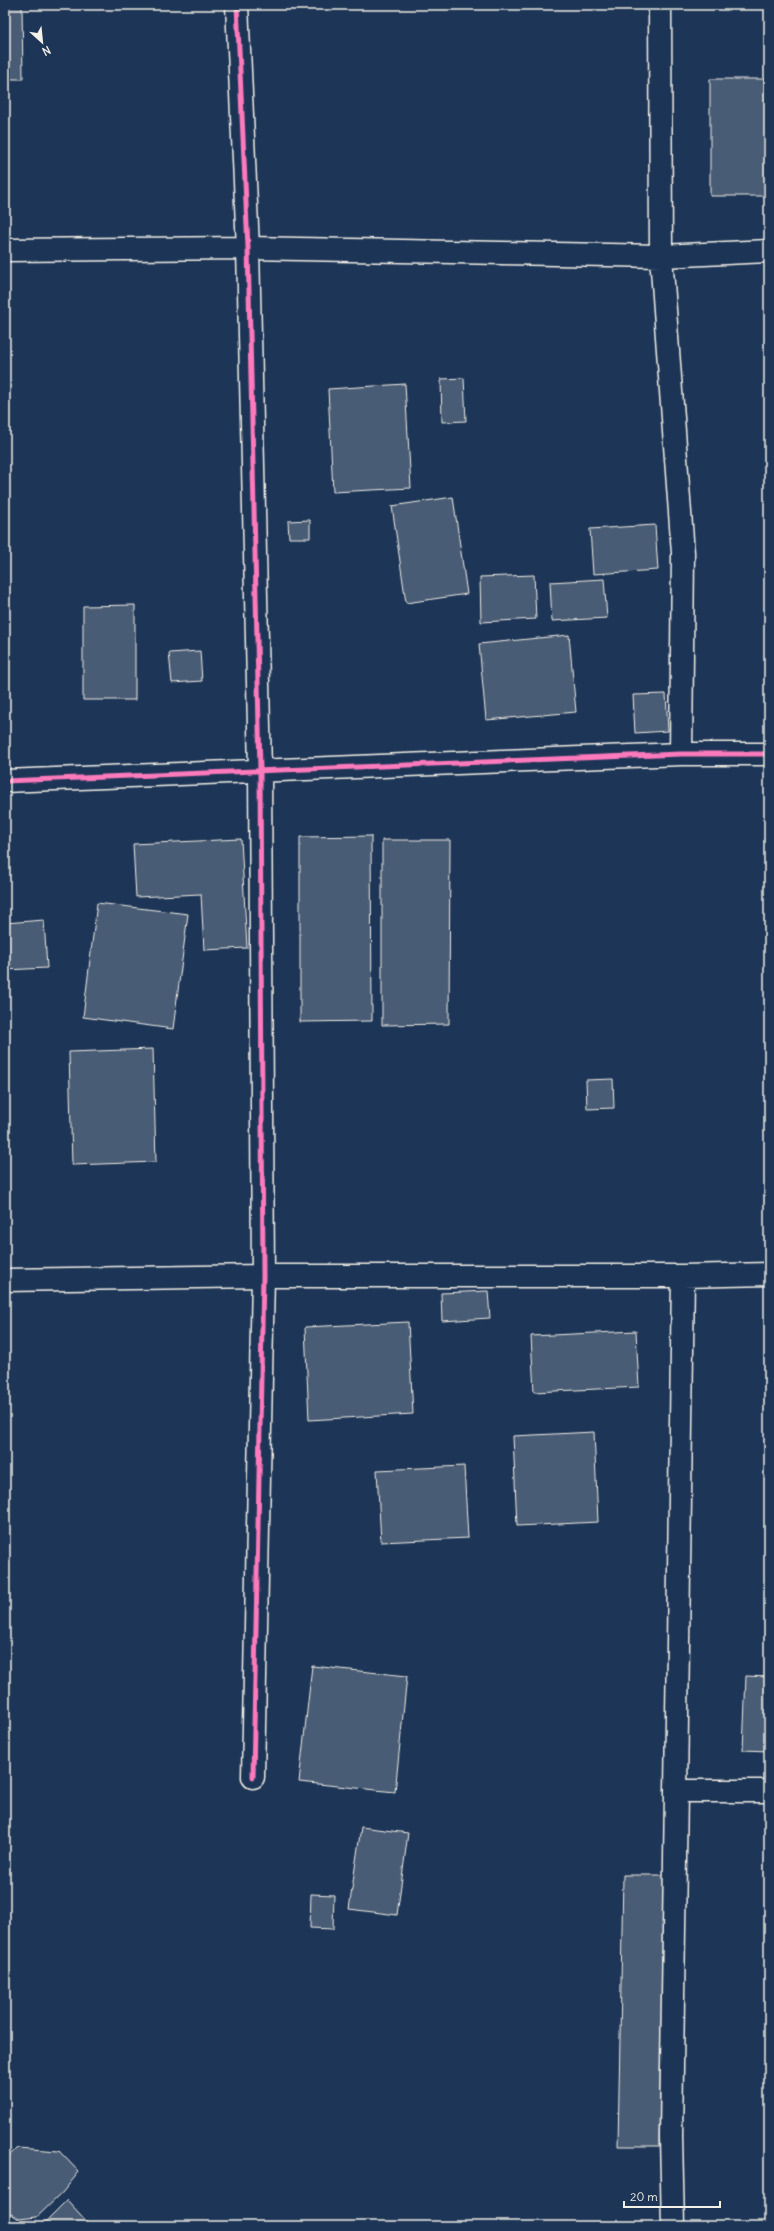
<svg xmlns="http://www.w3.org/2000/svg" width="774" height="2231" viewBox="0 0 774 2231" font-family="Delius,sans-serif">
  <rect width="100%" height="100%" fill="#1d3557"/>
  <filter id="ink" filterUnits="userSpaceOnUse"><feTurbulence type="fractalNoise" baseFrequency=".025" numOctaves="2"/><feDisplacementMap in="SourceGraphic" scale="8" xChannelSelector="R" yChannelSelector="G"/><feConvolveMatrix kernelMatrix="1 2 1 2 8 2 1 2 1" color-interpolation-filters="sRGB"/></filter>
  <g filter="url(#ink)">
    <path fill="#485b74" stroke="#f4f1e8" d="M 5,5 L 22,5 L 23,79 L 5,79 Z
      M 710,79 L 769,79 L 769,196 L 710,196 Z
      M 464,378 L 466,421 L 442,422 L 441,379 Z
      M 405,384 L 411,488 L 333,492 L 328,389 Z
      M 453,497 L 467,594 L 406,603 L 392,506 Z
      M 310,520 L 310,538 L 289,538 L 288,521 Z
      M 655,525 L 658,570 L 593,574 L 590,529 Z
      M 534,575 L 536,619 L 481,622 L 480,577 Z
      M 604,579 L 607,618 L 552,621 L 550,582 Z
      M 135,605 L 135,700 L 83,700 L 83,606 Z
      M 569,635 L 576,712 L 486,720 L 479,644 Z
      M 200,651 L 202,681 L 172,683 L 169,653 Z
      M 666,694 L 668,731 L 635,733 L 633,695 Z
      M 371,836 L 372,1021 L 300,1022 L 300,837 Z
      M 241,839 L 247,948 L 204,950 L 201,894 L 136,897 L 133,844 Z
      M 382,840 L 450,840 L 449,1024 L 382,1025 Z
      M 97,903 L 188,914 L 173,1029 L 83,1017 Z
      M 44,920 L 47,968 L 5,970 L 5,923 Z
      M 153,1049 L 156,1162 L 72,1165 L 69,1052 Z
      M 613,1079 L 614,1108 L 587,1109 L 586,1080 Z
      M 488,1291 L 490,1318 L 442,1321 L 441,1293 Z
      M 408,1322 L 413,1414 L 309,1420 L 305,1327 Z
      M 636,1331 L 639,1387 L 534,1392 L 531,1336 Z
      M 594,1432 L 598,1522 L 517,1526 L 513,1436 Z
      M 464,1466 L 468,1538 L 381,1542 L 377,1470 Z
      M 312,1666 L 407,1676 L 395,1792 L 299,1782 Z
      M 746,1676 L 769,1677 L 769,1751 L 743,1750 Z
      M 361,1827 L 408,1833 L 397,1915 L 349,1909 Z
      M 623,1875 L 664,1875 L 659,2146 L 618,2146 Z
      M 311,1894 L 334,1895 L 333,1929 L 310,1928 Z
      M 17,2148 L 59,2151 L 79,2172 L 62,2193 L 37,2217 L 19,2219 L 5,2210 L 5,2160 Z
      M 67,2200 L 91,2226 L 41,2226 Z"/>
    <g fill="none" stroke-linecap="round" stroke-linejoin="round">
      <defs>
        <path id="minor" d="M 237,5 L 248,248 L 260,770 L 263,1276 L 253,1777
          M 660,5 L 661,256 L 683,553 L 681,754
          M 5,250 L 248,248 L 661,256 L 769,251
          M 5,781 L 681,754 L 769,754
          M 5,1280 L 263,1276 L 683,1276
          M 676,1791 L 683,1276 L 769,1274
          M 673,2226 L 671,2136 L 676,1791 L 769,1791"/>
      </defs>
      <use href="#minor" stroke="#f4f1e8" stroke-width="25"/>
      <use href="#minor" stroke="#1d3557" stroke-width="22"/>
      <defs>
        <path id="cycleway" d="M 237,5 L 248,248 L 260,770 L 263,1276 L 253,1777
          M 5,781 L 681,754 L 769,754"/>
      </defs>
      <use href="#cycleway" stroke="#1d3557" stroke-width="8"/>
      <use href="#cycleway" stroke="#fd7abc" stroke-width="5"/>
    </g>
  </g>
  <rect width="774" height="2231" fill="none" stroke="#1d3557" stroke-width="20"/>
  <rect x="10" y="10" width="754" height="2211" fill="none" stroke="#f4f1e8" stroke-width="1.5" filter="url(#ink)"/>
  <g transform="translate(42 42) rotate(153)" stroke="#1d3557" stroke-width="3" paint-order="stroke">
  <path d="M0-3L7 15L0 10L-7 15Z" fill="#f4f1e8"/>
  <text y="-6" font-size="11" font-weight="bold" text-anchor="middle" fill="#f4f1e8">N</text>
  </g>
  <path d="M624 2201v6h96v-6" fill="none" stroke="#f4f1e8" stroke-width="2"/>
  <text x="630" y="2201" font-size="12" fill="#f4f1e8" stroke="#1d3557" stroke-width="3" paint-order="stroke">20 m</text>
</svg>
